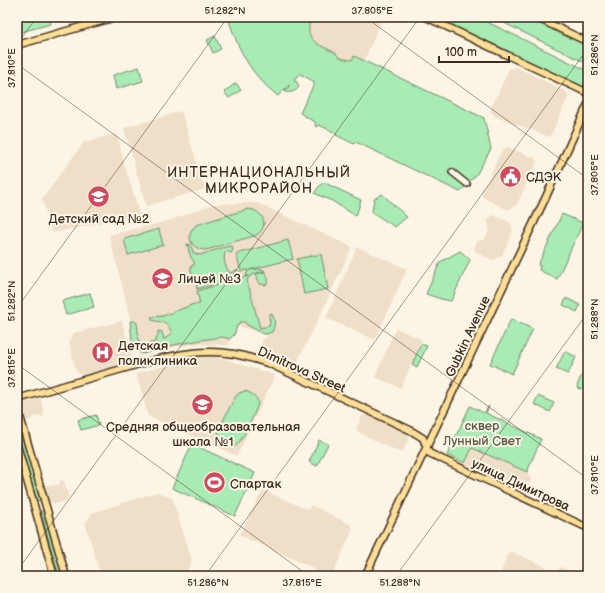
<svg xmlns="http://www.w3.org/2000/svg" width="605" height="593" viewBox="0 0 605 593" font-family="'Balsamiq Sans',sans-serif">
  <rect width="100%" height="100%" fill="#fcf5e5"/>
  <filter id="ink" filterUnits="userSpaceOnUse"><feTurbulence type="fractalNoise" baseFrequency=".025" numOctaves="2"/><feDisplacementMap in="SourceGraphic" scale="8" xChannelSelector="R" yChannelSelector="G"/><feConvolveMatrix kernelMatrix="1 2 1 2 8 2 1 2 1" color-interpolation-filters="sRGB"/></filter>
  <g filter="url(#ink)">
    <path fill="#efdec8" d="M 311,17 L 383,17 L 364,61 L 354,56 L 352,60 L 336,57 L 336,53 L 316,43 L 311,37 L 309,31 L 309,23 Z
      M 516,67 L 567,92 L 568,98 L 550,137 L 496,117 L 490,111 L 509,69 Z
      M 181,111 L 205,189 L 146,206 L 124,128 Z
      M 117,134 L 124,163 L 140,215 L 52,233 L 42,199 L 84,142 Z
      M 507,147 L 535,158 L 537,162 L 517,204 L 508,210 L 484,198 L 481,194 L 502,150 Z
      M 254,203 L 257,203 L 352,247 L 316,324 L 296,364 L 288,367 L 267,358 L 261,356 L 259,351 L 263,339 L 268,336 L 238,326 L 228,345 L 197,344 L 169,348 L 138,356 L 130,316 L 109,235 L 168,221 L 214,204 Z
      M 494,215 L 511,223 L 513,232 L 501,257 L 492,260 L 476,252 L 474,248 L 477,241 L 484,240 L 489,231 L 488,219 Z
      M 357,247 L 407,269 L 375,340 L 326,318 Z
      M 122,321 L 131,355 L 128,363 L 83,376 L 76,371 L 69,341 L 74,333 Z
      M 396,328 L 422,340 L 401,388 L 375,377 Z
      M 211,357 L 227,360 L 275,375 L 237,456 L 148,416 L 136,373 L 199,358 Z
      M 36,397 L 41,399 L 44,414 L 43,417 L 40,415 L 32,418 L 31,420 L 29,421 L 26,419 L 21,405 L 24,401 Z
      M 367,414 L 407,432 L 409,437 L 403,452 L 396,451 L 358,432 L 356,429 L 362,416 Z
      M 472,448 L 527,472 L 531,479 L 525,492 L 472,468 L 465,463 Z
      M 61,480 L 64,481 L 69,496 L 66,501 L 55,504 L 49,501 L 45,488 L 48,484 L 51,486 L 59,484 Z
      M 263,490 L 301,507 L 309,509 L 311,505 L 351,525 L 353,529 L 332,576 L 319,576 L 316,575 L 314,568 L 239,535 Z
      M 157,492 L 172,498 L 192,560 L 185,576 L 101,576 L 85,523 L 92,513 Z
      M 510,551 L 557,572 L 561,567 L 578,575 L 577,576 L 499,576 Z"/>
    <path fill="#a8ebb5" stroke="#728a6a" d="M 17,17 L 50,17 L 51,24 L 17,33 Z
      M 233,17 L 311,17 C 303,41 318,44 336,53 C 338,59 346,59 352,60 L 354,56 L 484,118 L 491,149 L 476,175 L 460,192 L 356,142 L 354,144 L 336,135 L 336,133 L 319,125 L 316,127 L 315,125 L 316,123 L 300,113 L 315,82 L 300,74 L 294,79 L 294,81 L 297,82 L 299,87 C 295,92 291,93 285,92 L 285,90 L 289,87 L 289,85 L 278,96 C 250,74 239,51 228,18 Z
      M 434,17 L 477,17 L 588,71 L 588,87 L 584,87 L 578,85 Z
      M 495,17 L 530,17 L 588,45 L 588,64 L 506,24 Z
      M 215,36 L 221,49 L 213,53 L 207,40 Z
      M 139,67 L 143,81 L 116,89 L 113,75 Z
      M 236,83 L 241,90 L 229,98 L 224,92 Z
      M 323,182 L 361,200 L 356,216 L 332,201 L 314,193 Z
      M 382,194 L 407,217 L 395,227 L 372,212 L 374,199 Z
      M 248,209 C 263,210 270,225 257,235 L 206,250 C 191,250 184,235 196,225 Z
      M 562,214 L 583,223 L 557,279 L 539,270 L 540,266 L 538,265 Z
      M 159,229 L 163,245 L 128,255 L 124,239 Z
      M 288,240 L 293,259 L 249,270 L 260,269 L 264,270 L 265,271 C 257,273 252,273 247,280 L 260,328 L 269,326 L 270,324 L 269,315 L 271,313 C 276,320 275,325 272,332 L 266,334 L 261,333 L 257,330 L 247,325 L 245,322 L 240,322 L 237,326 L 234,335 L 229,339 L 223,337 L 201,340 L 168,346 L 143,354 C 139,352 138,348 133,346 L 132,341 L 130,321 L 134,321 L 137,323 L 139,342 L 143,345 L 155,342 L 158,335 L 158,331 L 162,332 L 164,339 L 169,336 L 172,333 C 165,318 164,324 152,320 L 151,317 L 163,316 L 194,304 L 200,304 L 197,291 L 249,276 L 246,276 L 248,270 L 241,271 L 236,254 Z
      M 187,244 L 191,245 L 193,252 L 198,255 C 210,253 220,247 232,246 L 233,250 L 231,253 L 227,251 L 225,253 C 223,261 225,266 230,273 L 237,270 L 240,272 L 241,277 L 197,289 L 196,281 L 191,271 L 191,266 L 194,265 L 194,261 L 191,258 Z
      M 460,251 L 466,256 L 470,260 L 451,301 L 441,299 L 426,294 L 440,262 Z
      M 321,254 L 328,289 L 304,294 L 297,259 Z
      M 265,272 C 270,278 270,289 259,283 L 256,274 Z
      M 90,293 L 94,307 L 66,315 L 62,301 Z
      M 566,298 L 580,305 L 577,312 L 563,305 Z
      M 511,319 L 533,329 L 512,374 L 490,364 Z
      M 421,344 L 427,346 L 417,367 L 412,365 Z
      M 565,351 L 576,357 L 568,374 L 556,369 Z
      M 585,371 L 588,371 C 588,379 588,388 580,390 L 577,387 C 578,382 581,375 585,371 Z
      M 245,391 C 251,393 257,396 258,403 C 258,408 241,442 237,445 C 233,448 227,447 223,444 C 220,442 218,438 218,434 C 219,428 235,395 239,393 C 241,392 243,392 245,391 Z
      M 538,396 L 554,403 L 550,412 L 534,404 Z
      M 470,406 L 484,413 L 489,406 L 486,413 L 541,439 L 527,472 L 472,448 L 465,463 L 447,455 Z
      M 96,415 L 99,425 L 81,430 L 78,420 Z
      M 17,416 L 40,499 L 39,501 L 37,500 L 36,499 L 17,432 Z
      M 319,440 L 328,444 L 317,466 L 309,462 Z
      M 192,444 L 255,473 L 235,516 L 172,488 Z
      M 43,510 L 45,511 L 63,576 L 59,576 L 41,513 L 41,511 Z"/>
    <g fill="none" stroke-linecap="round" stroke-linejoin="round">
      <defs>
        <path id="minor" d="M 452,172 L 467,184"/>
        <path id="major" d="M 426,17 L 588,93
          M 535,17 L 588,42
          M 17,45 L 116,17
          M 17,399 L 150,361 C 178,354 206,349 234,354 C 246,356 257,360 268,363 L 410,430 L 423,438 L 429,453 L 588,528
          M 17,406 L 66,576
          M 17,445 L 54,576
          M 365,576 L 545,199 L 588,104"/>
      </defs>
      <use href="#minor" stroke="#3b2a1e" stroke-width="8"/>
      <use href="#major" stroke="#3b2a1e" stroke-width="9"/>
      <use href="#minor" stroke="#fcf5e5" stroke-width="5"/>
      <use href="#major" stroke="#fdde96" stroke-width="6"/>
    </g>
  </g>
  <path fill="none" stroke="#3b2a1e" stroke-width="1" stroke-opacity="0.45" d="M 365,17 L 588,179M 17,44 L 37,17M 17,64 L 588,479M 17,308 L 228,17M 17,364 L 309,576M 17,571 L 420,17M 205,576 L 588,48M 396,576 L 588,312M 587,576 L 588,575"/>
  <defs>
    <symbol id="civic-disc" viewBox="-11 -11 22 22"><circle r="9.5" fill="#d1495b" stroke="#fcf5e5"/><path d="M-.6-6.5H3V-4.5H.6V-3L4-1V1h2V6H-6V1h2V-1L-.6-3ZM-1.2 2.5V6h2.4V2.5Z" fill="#fff"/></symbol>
    <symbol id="school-disc" viewBox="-11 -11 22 22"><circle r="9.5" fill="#d1495b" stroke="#fcf5e5"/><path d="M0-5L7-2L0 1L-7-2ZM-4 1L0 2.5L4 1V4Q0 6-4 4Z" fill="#fff"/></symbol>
    <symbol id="hospital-disc" viewBox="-11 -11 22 22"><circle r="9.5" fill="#d1495b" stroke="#fcf5e5"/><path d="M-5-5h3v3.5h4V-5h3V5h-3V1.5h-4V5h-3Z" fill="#fff"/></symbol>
    <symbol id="stadium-disc" viewBox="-11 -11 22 22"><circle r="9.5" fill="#d1495b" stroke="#fcf5e5"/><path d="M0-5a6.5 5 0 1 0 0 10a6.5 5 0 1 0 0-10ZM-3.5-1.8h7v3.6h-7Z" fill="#fff"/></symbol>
  </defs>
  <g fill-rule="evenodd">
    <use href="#civic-disc" x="498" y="164" width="25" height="25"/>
    <use href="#school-disc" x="86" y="184" width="25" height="25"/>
    <use href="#school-disc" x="150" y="266" width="25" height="25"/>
    <use href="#hospital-disc" x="90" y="340" width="25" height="25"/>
    <use href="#school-disc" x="190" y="392" width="25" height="25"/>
    <use href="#stadium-disc" x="202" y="470" width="25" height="25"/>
  </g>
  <g text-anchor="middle" stroke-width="4" stroke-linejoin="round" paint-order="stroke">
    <g font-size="13" fill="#3b2a1e" stroke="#fcf5e5" text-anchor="start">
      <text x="526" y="181">СДЭК</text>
      <text x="99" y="223" text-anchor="middle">Детский сад №2</text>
      <text x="178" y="283">Лицей №3</text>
      <text x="118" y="350">Детская<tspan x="118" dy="15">поликлиника</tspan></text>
      <text x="203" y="431" text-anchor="middle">Средняя общеобразовательная<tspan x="203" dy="15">школа №1</tspan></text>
      <text x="230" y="488">Спартак</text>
    </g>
    <g font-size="13" fill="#3b2a1e" stroke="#fcf5e5">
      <text transform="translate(467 336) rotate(-65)" y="5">Gubkin Avenue</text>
      <text transform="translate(302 369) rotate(24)" y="5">Dimitrova Street</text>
      <text transform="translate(521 484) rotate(25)" y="5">улица Димитрова</text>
    </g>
    <g font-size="13" fill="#565a44" stroke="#fcf5e5">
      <text x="482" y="430">сквер<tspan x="482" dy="15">Лунный Свет</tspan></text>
    </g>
    <g font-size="14" letter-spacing="1" fill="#3b2a1e" stroke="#fcf5e5">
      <text x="259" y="177">ИНТЕРНАЦИОНАЛЬНЫЙ<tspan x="259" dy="16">МИКРОРАЙОН</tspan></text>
    </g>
  </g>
  <rect width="605" height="593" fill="none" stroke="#fcf5e5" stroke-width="44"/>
  <path d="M439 56v6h70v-6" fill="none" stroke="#3b2a1e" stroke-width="2"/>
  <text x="445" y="56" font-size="12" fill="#3b2a1e" stroke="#fcf5e5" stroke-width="3" paint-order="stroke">100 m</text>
  <rect x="22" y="22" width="561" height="549" fill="none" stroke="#3b2a1e" stroke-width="1.5"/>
  <g font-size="10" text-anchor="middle" fill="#3b2a1e">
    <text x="225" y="14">51.282°N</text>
    <text x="372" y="14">37.805°E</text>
    <text transform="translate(594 55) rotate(-90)" y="4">51.286°N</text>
    <text transform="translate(11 68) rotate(-90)" y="4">37.810°E</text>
    <text transform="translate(594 175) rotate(-90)" y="4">37.805°E</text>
    <text transform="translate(11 301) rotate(-90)" y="4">51.282°N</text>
    <text transform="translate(594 319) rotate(-90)" y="4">51.288°N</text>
    <text transform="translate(11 368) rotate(-90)" y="4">37.815°E</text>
    <text transform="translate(594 475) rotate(-90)" y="4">37.810°E</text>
    <text x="208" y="586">51.286°N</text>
    <text x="302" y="586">37.815°E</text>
    <text x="400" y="586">51.288°N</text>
  </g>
</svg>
